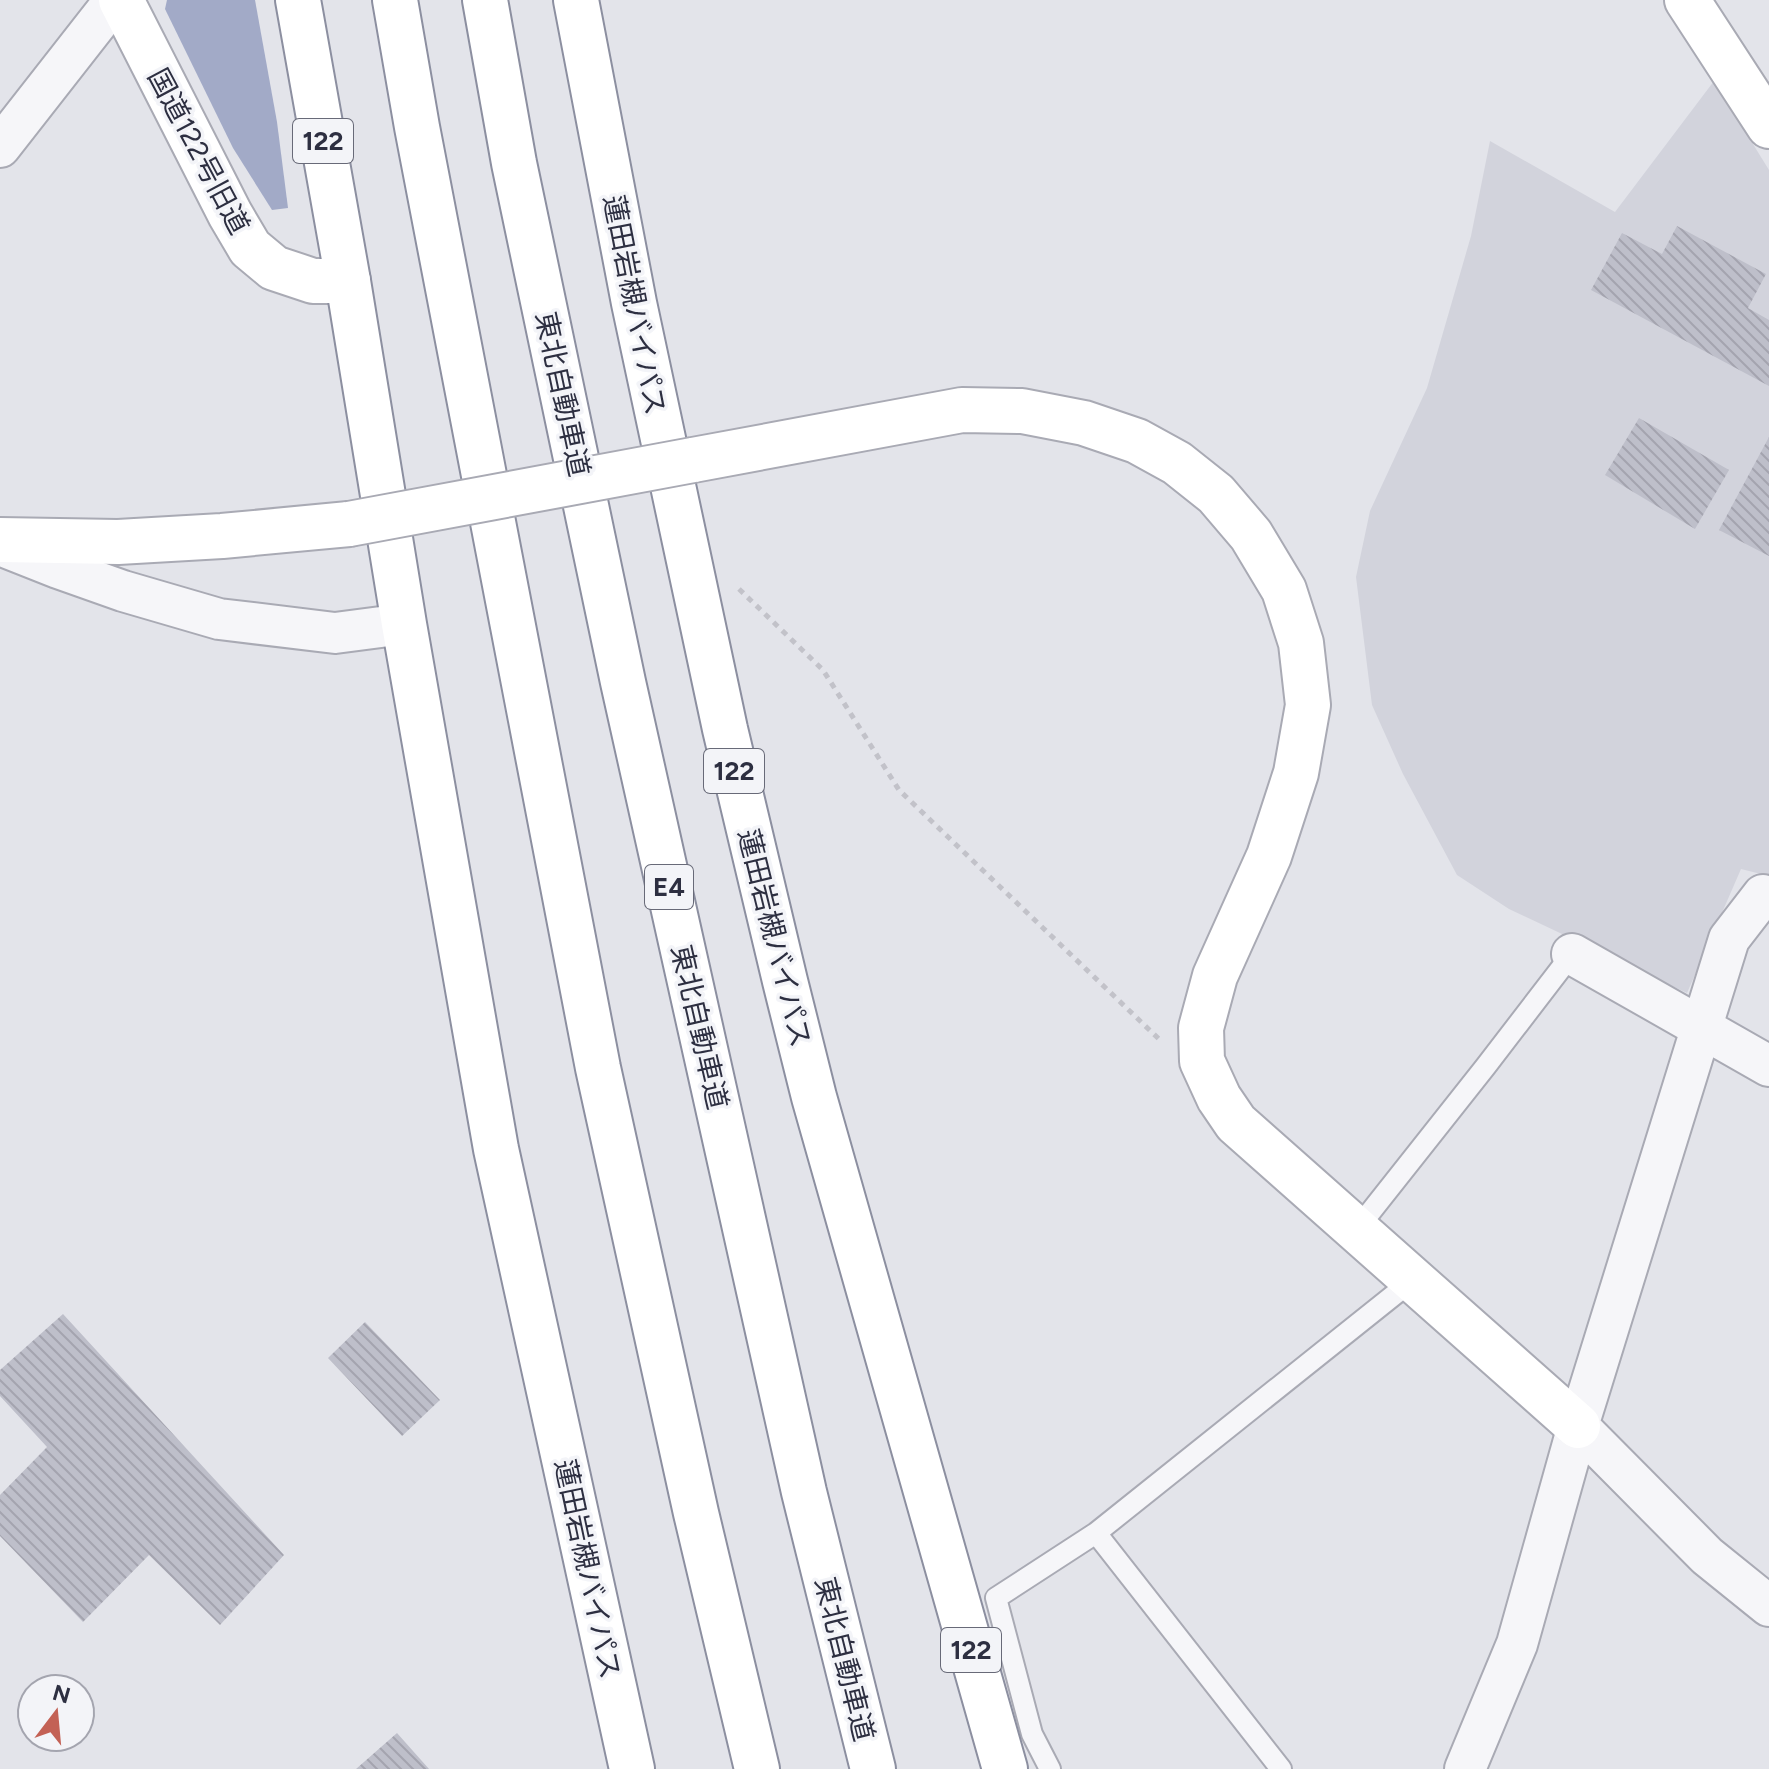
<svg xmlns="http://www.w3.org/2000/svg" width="1769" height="1769" viewBox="0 0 1769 1769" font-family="Figtree,'Noto Sans JP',sans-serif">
  <defs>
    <pattern id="building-back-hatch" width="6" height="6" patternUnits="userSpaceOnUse" patternTransform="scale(2)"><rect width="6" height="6" fill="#bebfca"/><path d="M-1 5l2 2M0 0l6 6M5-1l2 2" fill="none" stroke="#a4a4af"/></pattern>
  </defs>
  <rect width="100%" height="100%" fill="#e3e4ea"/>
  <path fill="#d2d3dc" d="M 1714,81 L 1769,170 L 1769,876 L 1741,869 L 1687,993 L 1509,909 L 1457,875 L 1403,774 L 1372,705 L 1356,577 L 1370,511 L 1427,388 L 1471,236 L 1490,141 L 1615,212 Z"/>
  <path fill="#a2aac7" d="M 167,0 L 255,0 L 277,122 L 288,208 L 272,210 L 233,148 L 165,9 Z"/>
  <path fill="url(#building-back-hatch)" d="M 1677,226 L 1766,274 L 1748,308 L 1769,320 L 1769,386 L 1591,290 L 1622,233 L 1662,254 Z
    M 1639,418 L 1729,470 L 1695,529 L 1605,475 Z
    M 1769,437 L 1769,556 L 1719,530 Z
    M 63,1314 L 284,1555 L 220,1625 L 149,1555 L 83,1622 L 0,1536 L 0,1495 L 47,1447 L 0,1396 L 0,1370 Z
    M 365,1322 L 440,1400 L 402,1436 L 328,1358 Z
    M 397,1733 L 429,1769 L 356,1769 Z"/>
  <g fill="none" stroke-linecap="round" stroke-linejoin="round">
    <defs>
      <path id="lane" d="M 1357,1229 L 1486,1066 L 1572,954
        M 1096,1533 L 1414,1279
        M 1050,1769 L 1032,1734 L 996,1598 L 1096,1533 L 1281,1769"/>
      <path id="street" d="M 0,147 L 115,0
        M 0,545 L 58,568 L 123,591 L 219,619 L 335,633 L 404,624
        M 1572,954 L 1769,1066
        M 1578,1426 L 1707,1556 L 1769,1606
        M 1465,1769 L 1517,1644 L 1578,1426 L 1729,939 L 1763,895 L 1769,897"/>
      <path id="secondary" d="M 121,0 L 230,214 L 250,248 L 274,268 L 313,281 L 348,281
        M 1687,0 L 1769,126
        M 693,460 L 962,410 L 1022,411 L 1084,423 L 1137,441 L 1177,463 L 1216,494 L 1251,535 L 1284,590 L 1301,643 L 1308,705 L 1296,773 L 1269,856 L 1215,976 L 1201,1028 L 1202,1061 L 1219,1098 L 1236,1123 L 1578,1426
        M 0,540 L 118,542 L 222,536 L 349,524"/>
      <path id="highway" d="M 298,0 L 348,281 L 404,624 L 496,1149 L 632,1769
        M 395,0 L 417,127 L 598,1068 L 696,1513 L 757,1769
        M 485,0 L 514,163 L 623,682 L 804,1492 L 873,1769
        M 576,0 L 634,303 L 725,729 L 785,981 L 814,1097 L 1005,1769"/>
    </defs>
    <use href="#lane" stroke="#a9aab4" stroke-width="24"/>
    <use href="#street" stroke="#a9aab4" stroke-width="44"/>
    <use href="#secondary" stroke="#a9aab4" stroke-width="48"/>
    <use href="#highway" stroke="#8c8fa0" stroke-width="48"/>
    <path stroke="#c2c2c9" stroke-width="5" stroke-dasharray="6 6" stroke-linecap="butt" d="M 739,589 L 823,670 L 899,790 L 1161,1041"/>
    <use href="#lane" stroke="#f6f6f9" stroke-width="20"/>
    <use href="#street" stroke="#f6f6f9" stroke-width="40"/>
    <use href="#secondary" stroke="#fff" stroke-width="44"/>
    <use href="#highway" stroke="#fff" stroke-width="44"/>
    <defs>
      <path id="secondary-bridge" d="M 349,524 L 693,460"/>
    </defs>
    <use href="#secondary-bridge" stroke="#a9aab4" stroke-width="48" stroke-linecap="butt"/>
    <use href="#secondary-bridge" stroke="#fff" stroke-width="44"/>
  </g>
  <g text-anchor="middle" stroke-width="7" stroke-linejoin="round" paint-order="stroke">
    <g fill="#f3f4f8" stroke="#686a78" stroke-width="2">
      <rect x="293" y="119" width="60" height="44" rx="6"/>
      <rect x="704" y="749" width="60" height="44" rx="6"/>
      <rect x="645" y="865" width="48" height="44" rx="6"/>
      <rect x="941" y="1628" width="60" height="44" rx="6"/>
    </g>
    <g font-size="26" font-weight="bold" fill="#2d2f41">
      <text x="323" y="150">122</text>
      <text x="734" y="780">122</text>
      <text x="669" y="896">E4</text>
      <text x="971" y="1659">122</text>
    </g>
    <g font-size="28" fill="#2d2f41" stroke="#f3f4f8">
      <text transform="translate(199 151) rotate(62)" y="10">国道122号旧道</text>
      <text transform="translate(635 305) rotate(79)" y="10">蓮田岩槻バイパス</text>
      <text transform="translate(563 394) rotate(78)" y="10">東北自動車道</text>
      <text transform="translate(775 938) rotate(76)" y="10">蓮田岩槻バイパス</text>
      <text transform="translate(700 1027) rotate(77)" y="10">東北自動車道</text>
      <text transform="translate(588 1569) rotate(78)" y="10">蓮田岩槻バイパス</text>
      <text transform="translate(845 1659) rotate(76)" y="10">東北自動車道</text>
    </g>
  </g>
  <g transform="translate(56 1713) rotate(16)"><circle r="38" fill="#f3f4f8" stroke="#a4a5af" stroke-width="2"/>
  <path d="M0-6L14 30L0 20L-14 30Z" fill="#c36155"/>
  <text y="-12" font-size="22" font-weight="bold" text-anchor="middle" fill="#2d2f41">N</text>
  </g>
</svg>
